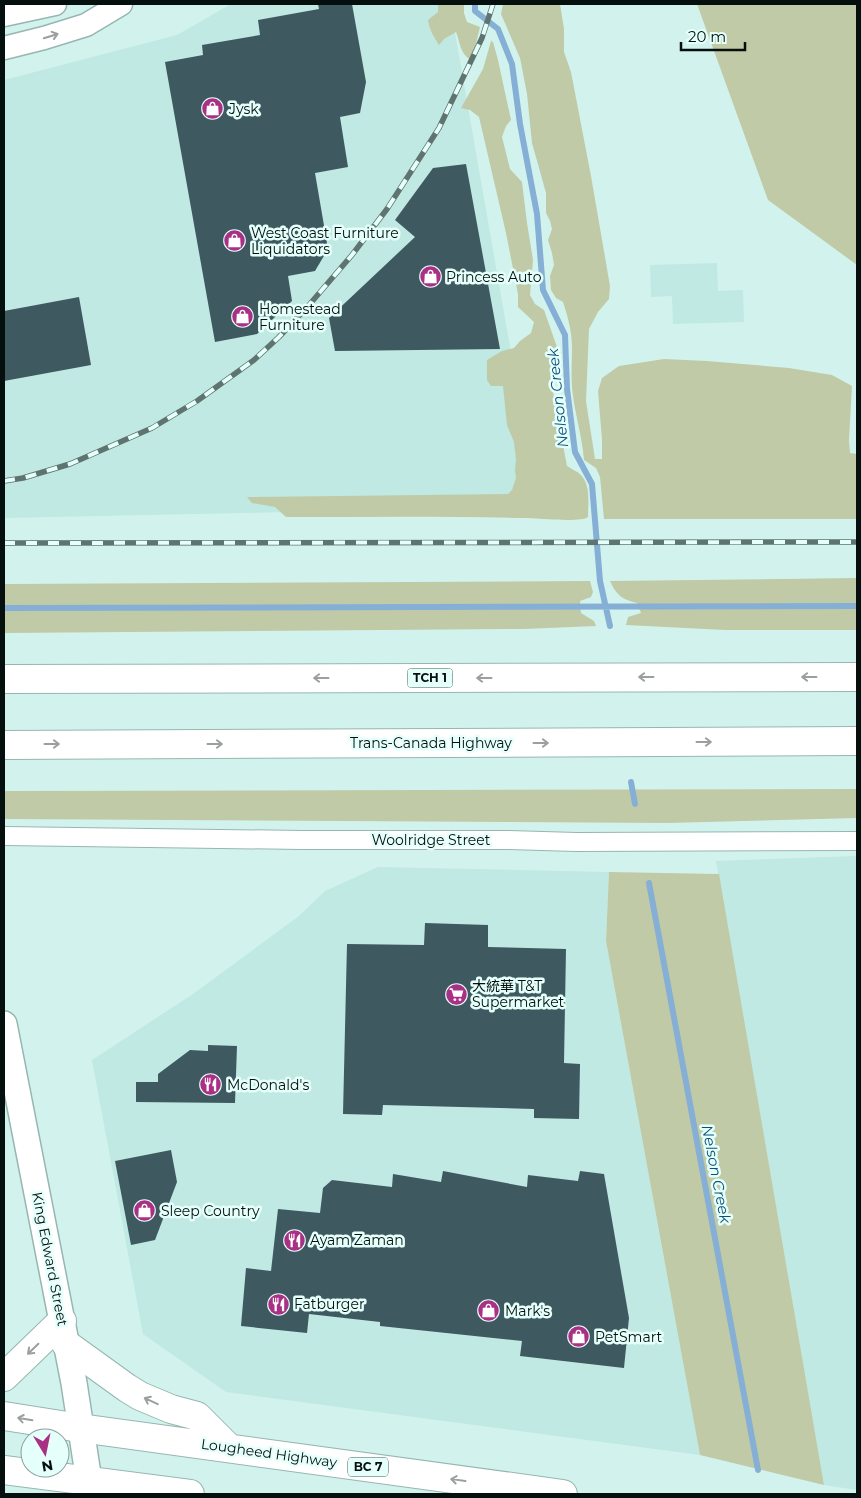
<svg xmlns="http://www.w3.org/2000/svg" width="861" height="1498" viewBox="0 0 861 1498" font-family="Montserrat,'Noto Sans SC',sans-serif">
  <rect width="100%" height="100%" fill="#d2f3ed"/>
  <path fill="#bfe9e2" d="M 231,4 L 450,4 L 538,507 L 4,518 L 4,80 L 177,35 Z
    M 717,263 L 718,291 L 743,290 L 744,322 L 673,324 L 672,296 L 651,297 L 650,265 Z
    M 857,856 L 857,1490 L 824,1485 L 716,861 Z
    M 378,867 L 609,872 L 606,941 L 700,1455 L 226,1392 L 143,1334 L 92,1060 L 193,994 L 299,916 L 325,891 Z"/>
  <path fill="#c0caa6" d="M 438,4 L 464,4 L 464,13 L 467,22 L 480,27 L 473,56 L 471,60 C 460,54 460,42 456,32 L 444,39 L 439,45 C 434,37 429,29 428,20 L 438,12 Z
    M 503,4 L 560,4 L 564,29 L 564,52 L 571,72 L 591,176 L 610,286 L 609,299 L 598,312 L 589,329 L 586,401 L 595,459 L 602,459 L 602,440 L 598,391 L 602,378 L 619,366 L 664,359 L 707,361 L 789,368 L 832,375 L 852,386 L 849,440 L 850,453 L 857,454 L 857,519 L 604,519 L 600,477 L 596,468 L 584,460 C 582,435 574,411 572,387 C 571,374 572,361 572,348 C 572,332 568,317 563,302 L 556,298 L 551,290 L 550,276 L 554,265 L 552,253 L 548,240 L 552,229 L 550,221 L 546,213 L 546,193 L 532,143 L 527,94 L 520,58 L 501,14 Z
    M 697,4 L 857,4 L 857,265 L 768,200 Z
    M 491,41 L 493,42 L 498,60 L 511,120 L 506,126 L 502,137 L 510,169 L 522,182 L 527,223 L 533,260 L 530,295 L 535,304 L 544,310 L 557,347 L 552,387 L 567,466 C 571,469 577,471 581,475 C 591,486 588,503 588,517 C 581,523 536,518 524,518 C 445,516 365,517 286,517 L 275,507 L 252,503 L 247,497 L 508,494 L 512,490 L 516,478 L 515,470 L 516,459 L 514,442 L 507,425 L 503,386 L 491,386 L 487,380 L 487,360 L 502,351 L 514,348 L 520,341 L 531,333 L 534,322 L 518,307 L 518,294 L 506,233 L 479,117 L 470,110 L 461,108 L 483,69 Z
    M 857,578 L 857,630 L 725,630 L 626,625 L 628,617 L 641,613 L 637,603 C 623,600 616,595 610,581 Z
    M 590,581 L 593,592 L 591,597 L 580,601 L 581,613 L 594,621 L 596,626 L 524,629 L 4,633 L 4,584 Z
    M 857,789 L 857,818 L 667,823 L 4,819 L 4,791 Z
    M 609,872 L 719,874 L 824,1485 L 700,1455 L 606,941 Z"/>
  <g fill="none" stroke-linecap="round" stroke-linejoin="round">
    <path stroke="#86afd6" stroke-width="6" d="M 475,4 L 475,11 L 498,29 L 512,64 L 520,124 L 537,214 L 543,290 L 565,335 L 567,389 L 575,452 L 592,484 L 600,581 L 610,626
      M 4,608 L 857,606
      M 631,782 L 635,804
      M 649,883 L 758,1470"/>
  </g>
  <path fill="#3e5960" d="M 318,4 L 352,4 L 366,82 L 360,113 L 340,117 L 348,167 L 315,173 L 328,249 L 315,271 L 288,276 L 292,301 L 257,334 L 215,342 L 165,62 L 203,55 L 202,45 L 260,35 L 258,20 L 319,9 Z
    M 466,164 L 500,349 L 335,351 L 329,318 L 415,237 L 395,220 L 433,168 Z
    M 79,297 L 91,365 L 4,381 L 4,311 Z
    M 425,923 L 488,925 L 488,947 L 566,949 L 564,1063 L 580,1064 L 579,1119 L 534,1118 L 534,1109 L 383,1105 L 382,1115 L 343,1114 L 347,944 L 424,945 Z
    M 208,1045 L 237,1046 L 235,1103 L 136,1102 L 136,1082 L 158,1082 L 158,1074 L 190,1050 L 208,1051 Z
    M 171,1150 L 177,1182 L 155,1240 L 131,1245 L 115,1161 Z
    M 443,1171 L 527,1187 L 528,1175 L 578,1181 L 580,1171 L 604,1174 L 629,1318 L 624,1368 L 520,1356 L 522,1341 L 380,1326 L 380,1322 L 309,1314 L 307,1333 L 241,1326 L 246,1268 L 271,1271 L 278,1209 L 320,1213 L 323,1188 L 332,1180 L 392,1187 L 393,1174 L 441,1182 Z"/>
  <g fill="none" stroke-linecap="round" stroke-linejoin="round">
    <defs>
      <path id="minor" d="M 4,836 L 301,840 L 509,840 L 576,842 L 857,841"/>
      <path id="tertiary" d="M 4,15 L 55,4
        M 4,48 L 44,38 L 86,25 L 121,4"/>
      <path id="secondary" d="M 4,1024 L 74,1383 L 91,1494"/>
      <path id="primary" d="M 66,1344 L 127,1388 L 140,1396 L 171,1409 L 197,1416 L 229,1448
        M 4,1377 L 62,1321
        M 4,1416 L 80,1428 L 563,1494
        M 4,1470 L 190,1494"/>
      <path id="motorway" d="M 4,679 L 857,677
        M 4,745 L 857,741"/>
    </defs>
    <use href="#minor" stroke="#97b6b1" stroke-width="20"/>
    <use href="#tertiary" stroke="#97b6b1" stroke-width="25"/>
    <use href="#secondary" stroke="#97b6b1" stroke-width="28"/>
    <use href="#primary" stroke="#97b6b1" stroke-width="30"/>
    <use href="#motorway" stroke="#97b6b1" stroke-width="30"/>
    <use href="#minor" stroke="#fff" stroke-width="18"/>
    <use href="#tertiary" stroke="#fff" stroke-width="22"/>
    <use href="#secondary" stroke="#fff" stroke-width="25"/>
    <use href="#primary" stroke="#fff" stroke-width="28"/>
    <use href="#motorway" stroke="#fff" stroke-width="28"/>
    <defs>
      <path id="rail" d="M 4,481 L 23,478 L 70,464 L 152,428 L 197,401 L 254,360 L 279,337 L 309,305 L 352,255 L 387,209 L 439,128 L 482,38 L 493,4
        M 4,543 L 857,542"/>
    </defs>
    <use href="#rail" stroke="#5f7470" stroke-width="5.5"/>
    <use href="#rail" stroke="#e5fffa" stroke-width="4" stroke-dasharray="11" stroke-linecap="butt"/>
  </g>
  <defs><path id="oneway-shaft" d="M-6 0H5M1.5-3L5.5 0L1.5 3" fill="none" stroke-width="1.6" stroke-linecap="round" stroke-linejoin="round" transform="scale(1.25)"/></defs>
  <g stroke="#9b9f9f">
    <use href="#oneway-shaft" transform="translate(51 36) rotate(-17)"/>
    <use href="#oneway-shaft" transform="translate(646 677) rotate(180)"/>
    <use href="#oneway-shaft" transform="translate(809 677) rotate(180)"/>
    <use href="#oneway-shaft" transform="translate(321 678) rotate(180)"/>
    <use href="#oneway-shaft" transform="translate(484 678) rotate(180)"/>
    <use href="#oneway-shaft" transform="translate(704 742)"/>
    <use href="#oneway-shaft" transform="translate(541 743)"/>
    <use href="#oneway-shaft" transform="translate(52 744)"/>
    <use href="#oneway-shaft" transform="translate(215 744)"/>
    <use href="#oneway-shaft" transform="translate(33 1349) rotate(136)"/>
    <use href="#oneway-shaft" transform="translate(151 1401) rotate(-155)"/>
    <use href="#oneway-shaft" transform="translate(25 1419) rotate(-171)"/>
    <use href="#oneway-shaft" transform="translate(458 1480) rotate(-172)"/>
  </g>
  <defs>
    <symbol id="shop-disc" viewBox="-11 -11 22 22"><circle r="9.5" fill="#a93085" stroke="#e5fffa"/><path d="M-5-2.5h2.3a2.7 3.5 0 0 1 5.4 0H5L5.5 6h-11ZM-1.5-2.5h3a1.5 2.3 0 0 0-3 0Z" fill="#fff"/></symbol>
    <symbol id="supermarket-disc" viewBox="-11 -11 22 22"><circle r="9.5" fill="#a93085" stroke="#e5fffa"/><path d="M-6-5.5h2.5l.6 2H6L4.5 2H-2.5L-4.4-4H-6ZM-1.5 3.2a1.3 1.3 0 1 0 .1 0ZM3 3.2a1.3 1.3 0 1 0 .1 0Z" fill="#fff"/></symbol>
    <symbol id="restaurant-disc" viewBox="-11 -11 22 22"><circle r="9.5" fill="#a93085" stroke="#e5fffa"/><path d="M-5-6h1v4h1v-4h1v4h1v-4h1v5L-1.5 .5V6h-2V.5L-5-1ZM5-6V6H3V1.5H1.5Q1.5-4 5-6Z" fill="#fff"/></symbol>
  </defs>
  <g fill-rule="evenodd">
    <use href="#shop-disc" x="200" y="96" width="25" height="25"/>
    <use href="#shop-disc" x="222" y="228" width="25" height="25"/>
    <use href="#shop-disc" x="418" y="264" width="25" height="25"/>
    <use href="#shop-disc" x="230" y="304" width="25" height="25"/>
    <use href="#supermarket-disc" x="444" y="982" width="25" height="25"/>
    <use href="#restaurant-disc" x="198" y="1072" width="25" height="25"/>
    <use href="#shop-disc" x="132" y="1198" width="25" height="25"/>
    <use href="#restaurant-disc" x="282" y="1228" width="25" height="25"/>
    <use href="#restaurant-disc" x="266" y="1292" width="25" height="25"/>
    <use href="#shop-disc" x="476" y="1298" width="25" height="25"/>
    <use href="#shop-disc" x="566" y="1324" width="25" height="25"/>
  </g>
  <g text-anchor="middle" stroke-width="5" stroke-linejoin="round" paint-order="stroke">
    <g fill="#e5fffa" stroke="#485755" stroke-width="1">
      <rect x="407.5" y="668.5" width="45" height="19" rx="4"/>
      <rect x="348" y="1457.5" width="40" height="19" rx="4"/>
    </g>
    <g font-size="12" font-weight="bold" fill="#050f0e">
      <text x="430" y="682">TCH 1</text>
      <text x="368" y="1471">BC 7</text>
    </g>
    <g font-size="14" fill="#050f0e" stroke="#e5fffa" text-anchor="start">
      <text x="229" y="114">Jysk</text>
      <text x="251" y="238">West Coast Furniture<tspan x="251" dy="16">Liquidators</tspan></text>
      <text x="446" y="282">Princess Auto</text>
      <text x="259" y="314">Homestead<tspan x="259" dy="16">Furniture</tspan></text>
      <text x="472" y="991">大統華 T&amp;T<tspan x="472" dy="16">Supermarket</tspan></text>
      <text x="227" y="1090">McDonald's</text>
      <text x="161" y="1216">Sleep Country</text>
      <text x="310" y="1245">Ayam Zaman</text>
      <text x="294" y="1309">Fatburger</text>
      <text x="505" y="1316">Mark's</text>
      <text x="595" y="1342">PetSmart</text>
    </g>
    <g font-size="14" fill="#050f0e" stroke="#e5fffa">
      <text x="431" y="748">Trans-Canada Highway</text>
      <text x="431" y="845">Woolridge Street</text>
      <text transform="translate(50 1259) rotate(79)" y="5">King Edward Street</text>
      <text transform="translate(269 1453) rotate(8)" y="5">Lougheed Highway</text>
    </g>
    <g font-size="15" font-style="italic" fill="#0d4e7f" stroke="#e5fffa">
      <text transform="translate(558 398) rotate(-96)" y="5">Nelson Creek</text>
      <text transform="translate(716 1174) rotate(79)" y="5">Nelson Creek</text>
    </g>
  </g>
  <rect width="861" height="1498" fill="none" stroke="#050f0e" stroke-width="10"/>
  <g transform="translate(45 1453) rotate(170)"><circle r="24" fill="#e5fffa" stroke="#8b9f9c"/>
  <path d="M0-4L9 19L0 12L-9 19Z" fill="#a93085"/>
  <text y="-8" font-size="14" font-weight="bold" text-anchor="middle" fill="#050f0e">N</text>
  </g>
  <path d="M681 42v8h64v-8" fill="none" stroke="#050f0e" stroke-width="2.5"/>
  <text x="688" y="42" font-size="15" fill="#050f0e" stroke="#e5fffa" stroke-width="4" paint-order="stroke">20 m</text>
</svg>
